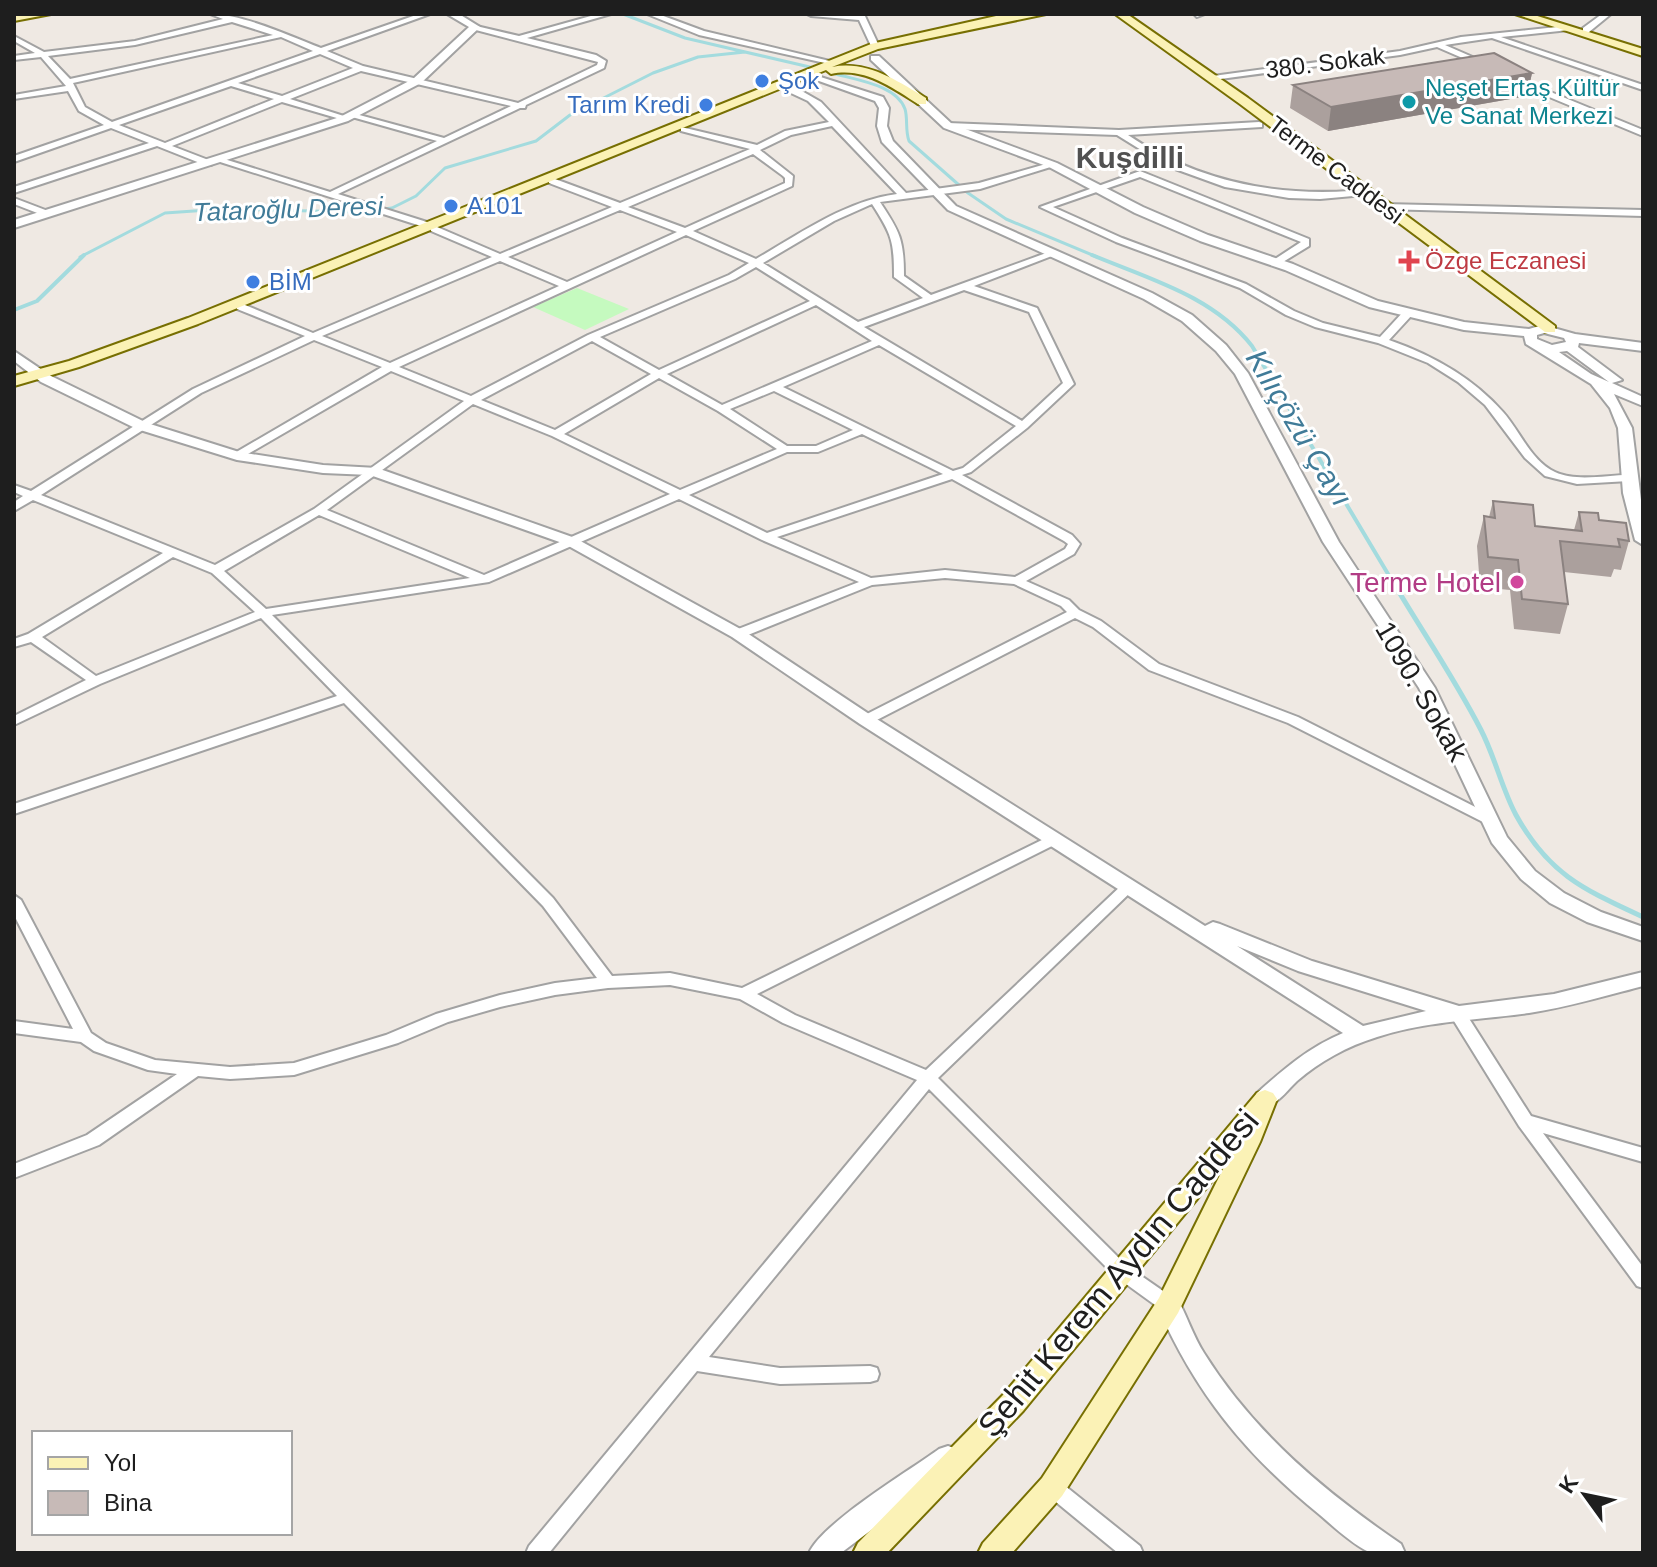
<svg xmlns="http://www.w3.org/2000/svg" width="1657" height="1567" viewBox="0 0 1657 1567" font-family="Arial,sans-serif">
  <rect width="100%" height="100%" fill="#efe9e3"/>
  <path fill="#c5fabf" d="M 577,288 L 629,309 L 585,330 L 533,307 Z"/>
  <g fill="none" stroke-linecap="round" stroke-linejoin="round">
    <path stroke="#a3dbde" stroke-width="3" d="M 623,14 L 685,38 L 814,68
      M 836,74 C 856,80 897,85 905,109 C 908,119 905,130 909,141 L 968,193 L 1006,219 L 1097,257
      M 80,257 L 165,213 L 223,209 L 358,212 L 392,208 L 416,196 L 445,168 L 536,141 L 570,115 L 653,73 L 698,57 L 745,52"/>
    <path stroke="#a3dbde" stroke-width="4" d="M 1092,255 C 1149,279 1213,296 1252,346 L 1397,589
      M 14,310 L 37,301 L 84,255"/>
    <path stroke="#a3dbde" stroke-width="5" d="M 1396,587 C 1424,634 1456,681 1481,730 C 1495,757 1502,789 1516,815 C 1549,875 1585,890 1643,917"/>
    <defs>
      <path id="minor" d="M 210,14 C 243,14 290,36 321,48 L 419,14 L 430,14 L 327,51 L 363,66 L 518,103 L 597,65 L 598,62 L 472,29 L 472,25 L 519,36 L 598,14 L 611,14 L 527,38 L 596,55 L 606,61 L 604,68 L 526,105 L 525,108 L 520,108 L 338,194 L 430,223 L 430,227 L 424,227 L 214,160 L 221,158 L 330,192 L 437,141 L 352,117 L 352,113 L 444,138 L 511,106 L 361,71 L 290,99 L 347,117 L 347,121 L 282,102 L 172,146 L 211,161 L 211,165 L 205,165 L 157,146 L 14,193 L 14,187 L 149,143 L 111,128 L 14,162 L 14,156 L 104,125 L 79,111 L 68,91 L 14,99 L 14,95 L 66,86 L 41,57 L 14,60 L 14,56 L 35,53 L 14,41 L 14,36 L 44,52 L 135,41 L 223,19 ZM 232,22 L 273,35 L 70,79 L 48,56 L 135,45 ZM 281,37 L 313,51 L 112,122 L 85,107 L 73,83 ZM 320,54 L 353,68 L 282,96 L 238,83 ZM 231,86 L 274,99 L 165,143 L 119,125 Z
        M 647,14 L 658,14 L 704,31 L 838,63 L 834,65 L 699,35 Z
        M 807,14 L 864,14 L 879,46 L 872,48 L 859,20 L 811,16 Z
        M 1194,14 L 1205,14 L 1197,17 Z
        M 1602,14 L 1611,14 L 1589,32 L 1583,32 L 1583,28 Z
        M 1566,26 L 1570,28 L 1569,30 L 1501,37 L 1643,85 L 1643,90 L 1492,38 L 1445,45 L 1484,62 L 1485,64 L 1481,66 L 1437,47 L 1400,55 L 1213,80 L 1209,78 L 1213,76 L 1400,51 L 1461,37 Z
        M 1514,77 L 1643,130 L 1643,136 L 1511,81 L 1511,77 Z
        M 778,83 L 800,90 L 821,102 L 906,193 L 979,183 L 1053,162 L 1057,165 L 980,189 L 880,202 C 900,232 904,240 904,276 L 931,295 L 1049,252 L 1057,254 L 974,286 L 1037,308 L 1074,384 L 1027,428 L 971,472 L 962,475 L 1072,535 L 1080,544 L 1074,554 L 1026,581 L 1069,600 L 1079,610 L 1101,621 L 1159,664 L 1298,717 L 1493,816 L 1495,819 L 1493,822 L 1483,822 L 1288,723 L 1149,670 L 1093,627 L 1075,618 L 871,723 L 861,723 L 859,720 L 861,717 L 1067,612 L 1061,606 L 1014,584 L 945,578 L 872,585 L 743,637 L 733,637 L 732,634 L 733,631 L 859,582 L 762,540 L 679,499 L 489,582 L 272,615 L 553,898 L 612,976 L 670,973 L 742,988 L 1050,836 L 1060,836 L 1062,839 L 1060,842 L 757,994 L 795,1015 L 926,1070 L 1123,884 L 1128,883 L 1135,888 L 938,1078 L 1127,1266 L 1176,1300 L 1178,1305 L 1176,1310 L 1169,1313 L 1162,1310 L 1115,1276 L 929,1089 L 709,1357 L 780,1368 L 870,1366 L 877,1368 L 879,1374 L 877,1380 L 870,1382 L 780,1384 L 697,1371 L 549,1553 L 526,1553 L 529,1546 L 917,1080 L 783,1023 L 740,999 L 670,985 L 608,988 L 555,995 L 500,1007 L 448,1022 L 398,1043 L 294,1075 L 230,1079 L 198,1076 L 99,1145 L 14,1178 L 14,1164 L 87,1135 L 177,1074 L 148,1070 L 94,1051 L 81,1042 L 14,1033 L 14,1021 L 73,1029 L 14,915 L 14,895 L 21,900 L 91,1033 L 106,1043 L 155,1060 L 230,1067 L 294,1063 L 386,1035 L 436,1014 L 500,995 L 555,983 L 597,978 L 543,906 L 344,703 L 14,814 L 14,804 L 337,696 L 261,618 L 100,684 L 14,725 L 14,716 L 86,680 L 31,642 L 14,647 L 14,639 L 28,634 L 163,553 L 33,500 L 14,511 L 14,502 L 23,496 L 14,492 L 14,485 L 31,491 L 193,389 L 305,336 L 237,309 L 237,305 L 245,305 L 313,333 L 492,257 L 431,231 L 431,227 L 437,227 L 500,254 L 612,207 L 549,183 L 549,179 L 555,179 L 620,203 L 750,149 L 681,131 L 681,127 L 757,145 L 785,131 L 829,122 L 808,101 L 778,87 ZM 832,126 L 897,194 C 845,201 801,233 756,259 L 693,231 L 792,186 L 793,176 L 760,150 L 791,135 ZM 753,154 L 783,176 L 785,178 L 785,183 L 685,228 L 628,207 ZM 872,204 C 892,235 894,241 894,277 L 923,298 L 858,322 L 763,263 L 834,221 ZM 620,210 L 677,232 L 567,282 L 508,257 ZM 686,235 L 749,263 L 729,275 L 588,335 L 471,396 L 399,367 ZM 500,261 L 559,286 L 390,363 L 322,336 ZM 756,267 L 810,301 L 659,370 L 600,337 L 735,279 ZM 964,290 L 1029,312 L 1063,383 L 1022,421 L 864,327 ZM 816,305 L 872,341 L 722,405 L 667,374 ZM 314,340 L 382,367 L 233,454 L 233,458 L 241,458 L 391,371 L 464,401 L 314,509 L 215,565 L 41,495 L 201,393 ZM 592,341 L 651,374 L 555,430 L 481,400 ZM 879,345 L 1016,426 L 963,468 L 953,471 L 783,387 ZM 659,378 L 718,411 L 777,449 L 680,490 L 564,434 ZM 774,391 L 853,430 L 816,446 L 787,446 L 730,409 ZM 473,404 L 552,436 L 670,494 L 484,575 L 327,510 ZM 862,434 L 943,474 L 767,533 L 689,495 L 787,452 L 818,452 ZM 952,479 L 1064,541 L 1068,544 L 1065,549 L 1015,577 L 945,570 L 871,578 L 777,537 ZM 319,515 L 470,578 L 266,609 L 224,571 ZM 173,557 L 212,573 L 255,612 L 96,676 L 42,637 Z
        M 1259,122 L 1262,123 L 1262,127 L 1128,135 C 1195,180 1270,196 1350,191 L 1355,194 L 1353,196 L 1320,199 L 1289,198 L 1225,187 L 1167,166 L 1117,135 L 948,129 L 944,126 L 948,123 L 1119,130 Z
        M 1140,171 L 1309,239 L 1309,246 L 1278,265 L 1272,265 L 1272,261 L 1301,242 L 1140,177 L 1053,207 L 1122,238 L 1246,284 L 1294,311 L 1323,323 L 1380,337 L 1404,311 L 1412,311 L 1412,315 L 1389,340 C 1432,355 1472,377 1503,412 C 1520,431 1531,461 1555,472 C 1576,482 1606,475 1629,475 L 1635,478 L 1629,481 L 1577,484 L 1545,476 L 1525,458 L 1485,405 L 1458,382 L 1428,363 L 1378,343 L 1315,327 L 1286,315 L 1240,288 L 1116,242 L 1040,207 Z
        M 14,198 L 48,211 L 50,213 L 45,216 L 14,204 Z
        M 1384,204 L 1643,210 L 1643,216 L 1381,209 L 1379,207 Z
        M 1457,1007 L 1463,1009 L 1531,1116 L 1643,1148 L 1643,1162 L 1543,1133 L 1643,1267 L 1643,1288 L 1637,1286 L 1519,1126 L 1449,1013 L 1451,1009 Z
        M 1052,1478 L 1059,1481 L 1140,1546 L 1143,1553 L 1118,1553 L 1045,1493 L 1042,1487 L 1045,1481 Z"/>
      <path id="tertiary" d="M 447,14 L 459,14 L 480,27 L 421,83 L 348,121 L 14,228 L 14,220 L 340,117 L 413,79 L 469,27 Z
        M 871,56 L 879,56 L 952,124 L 1057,163 L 1143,207 L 1208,235 L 1293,264 L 1378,301 L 1464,322 L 1529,329 L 1543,325 L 1575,334 L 1643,343 L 1643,351 L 1579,343 L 1578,347 L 1622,380 L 1612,383 L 1643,397 L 1643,406 L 1614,394 L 1632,428 L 1643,516 L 1643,545 L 1635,540 L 1623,493 L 1618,428 L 1610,408 L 1591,384 L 1526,344 L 1524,336 L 1464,330 L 1369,307 L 1285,270 L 1200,241 L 1135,213 L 1049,167 L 944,128 L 871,60 ZM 1544,333 L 1564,338 L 1566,342 L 1552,345 L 1537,339 L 1537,335 ZM 1567,351 L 1609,382 L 1591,374 L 1559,352 Z
        M 805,72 L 883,97 L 889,108 L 887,126 L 893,141 L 956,206 L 1152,293 L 1192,315 L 1226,345 L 1248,373 L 1339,542 L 1435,688 L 1507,837 L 1535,871 L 1564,893 L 1601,912 L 1643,927 L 1643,941 L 1587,922 L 1550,903 L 1521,879 L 1492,843 L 1419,688 L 1323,542 L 1235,374 L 1216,351 L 1182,321 L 1144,299 L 948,210 L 882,142 L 877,126 L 879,108 L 875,101 L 805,76 Z
        M 14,351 L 51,376 L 147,423 L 239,452 L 323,465 L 377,468 L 575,538 L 744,631 L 872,716 L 1205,926 L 1213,922 L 1220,924 L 1312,961 L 1459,1006 L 1554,994 L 1643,972 L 1643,986 C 1605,996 1568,1007 1529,1013 C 1478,1020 1426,1021 1377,1037 C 1348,1046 1320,1061 1297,1081 C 1285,1092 1275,1110 1257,1105 L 1254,1099 L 1257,1093 C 1284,1069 1309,1047 1343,1033 L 860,724 L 732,637 L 565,544 L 370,475 L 323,473 L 237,460 L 137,429 L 41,382 L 14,361 ZM 1237,946 L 1298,971 L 1426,1011 L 1363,1026 Z
        M 1169,1295 L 1177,1298 C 1187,1316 1193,1336 1204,1353 C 1254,1433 1325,1492 1401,1544 L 1405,1553 C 1395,1553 1378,1556 1369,1552 C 1352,1544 1334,1527 1320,1515 C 1246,1455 1195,1393 1157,1305 L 1161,1298 Z
        M 948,1446 L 957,1449 L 961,1457 L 957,1465 L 841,1553 L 809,1553 C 822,1523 909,1471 939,1449 Z"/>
      <path id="secondary" d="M 51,14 L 14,21 L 14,15 Z
        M 1005,14 L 1046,14 L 878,49 L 832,67 C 867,60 897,81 926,98 L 926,104 L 918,104 C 891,87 864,67 831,74 L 826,70 L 198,324 L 79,367 L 14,386 L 14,376 L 69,361 L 188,318 L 871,44 Z
        M 1115,14 L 1127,14 L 1248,98 L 1555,326 L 1555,332 L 1545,332 L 1240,104 Z
        M 1515,14 L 1531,14 L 1643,49 L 1643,56 Z
        M 1265,1090 L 1273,1093 L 1277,1099 L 1260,1142 L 1178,1313 L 1062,1496 L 1012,1553 L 978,1553 L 983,1543 L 1042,1478 L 1159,1298 L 1225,1165 L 1023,1411 L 887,1553 L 853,1553 L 858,1543 L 1003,1395 L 1257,1093 Z"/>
    </defs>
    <use href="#minor" stroke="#a2a2a2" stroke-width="4"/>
    <use href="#tertiary" stroke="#a2a2a2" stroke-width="4"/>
    <use href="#secondary" stroke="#776f02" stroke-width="4"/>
    <use href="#minor" fill="#fff" fill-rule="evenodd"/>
    <use href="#tertiary" fill="#fff" fill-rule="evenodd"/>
    <use href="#secondary" fill="#fbf2b6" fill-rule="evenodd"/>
  </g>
  <path fill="#aba09d" d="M 1532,73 L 1527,96 L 1328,131 L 1290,108 L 1293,85 Z
    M 1493,501 L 1535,526 L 1574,530 L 1579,512 L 1599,520 L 1629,541 L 1621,570 L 1614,569 L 1611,577 L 1564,572 L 1568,604 L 1560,634 L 1514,629 L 1510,590 L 1480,587 L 1477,546 L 1484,516 L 1489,517 Z"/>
  <path fill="#8b8280" d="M 1532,73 L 1527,96 L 1328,131 L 1331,107 Z"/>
  <path fill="#c7bab7" stroke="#8b8280" stroke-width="2" d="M 1494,53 L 1532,73 L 1331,107 L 1293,85 Z
    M 1493,501 L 1533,505 L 1535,526 L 1582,531 L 1579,512 L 1598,513 L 1599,520 L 1626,523 L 1629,541 L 1618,539 L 1620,547 L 1560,541 L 1568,604 L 1522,599 L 1518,560 L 1488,557 L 1484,516 L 1495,518 Z"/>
  <g fill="#3f7fe0" stroke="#fff" stroke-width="3">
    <circle cx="762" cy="81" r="8"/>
    <circle cx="706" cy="105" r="8"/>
    <circle cx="451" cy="206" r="8"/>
    <circle cx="253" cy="282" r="8"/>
  </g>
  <circle fill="#0f9aa8" stroke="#fff" stroke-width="3" cx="1409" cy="102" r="8"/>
  <path fill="#e0444e" stroke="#fff" stroke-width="3" d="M1405 249h8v8h8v8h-8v8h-8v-8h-8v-8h8z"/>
  <circle fill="#d1479c" stroke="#fff" stroke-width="3" cx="1517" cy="582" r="8"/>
  <g text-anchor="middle" stroke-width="6" stroke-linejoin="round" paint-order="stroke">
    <g font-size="24" fill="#1e1e1e" stroke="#fff">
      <text transform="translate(1325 63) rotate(-7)" y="8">380. Sokak</text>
      <text transform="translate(1336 170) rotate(37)" y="8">Terme Caddesi</text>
    </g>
    <g font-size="24" fill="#366cbe" stroke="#fff" text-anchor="start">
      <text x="778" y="89">Şok</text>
      <text x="690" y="113" text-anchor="end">Tarım Kredi</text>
      <text x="467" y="214">A101</text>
      <text x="269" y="290">BİM</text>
    </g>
    <g font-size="24" fill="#0d838f" stroke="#fff" text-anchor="start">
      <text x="1425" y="96">Neşet Ertaş Kültür<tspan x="1425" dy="28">Ve Sanat Merkezi</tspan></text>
    </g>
    <g font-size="24" fill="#be3a42" stroke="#fff" text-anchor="start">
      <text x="1425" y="269">Özge Eczanesi</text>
    </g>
    <g font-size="26" font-style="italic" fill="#407b98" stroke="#fff">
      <text transform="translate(288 209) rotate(-2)" y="9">Tataroğlu Deresi</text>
    </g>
    <g font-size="28" fill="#b23c85" stroke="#fff" text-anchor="end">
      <text x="1501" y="592">Terme Hotel</text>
    </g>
    <g font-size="28" fill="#1e1e1e" stroke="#fff">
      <text transform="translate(1422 691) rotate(60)" y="10">1090. Sokak</text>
    </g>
    <g font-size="30" font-weight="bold" fill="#515151" stroke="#fff">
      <text x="1130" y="168">Kuşdilli</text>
    </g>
    <g font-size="30" font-style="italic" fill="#407b98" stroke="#fff">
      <text transform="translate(1299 428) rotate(59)" y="10">Kılıçözü Çayı</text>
    </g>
    <g font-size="34" fill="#1e1e1e" stroke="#fff">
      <text transform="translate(1118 1273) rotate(-50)" y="12">Şehit Kerem Aydın Caddesi</text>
    </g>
  </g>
  <rect width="1657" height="1567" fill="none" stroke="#1e1e1e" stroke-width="32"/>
  <rect x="32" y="1431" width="260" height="104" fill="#ffffff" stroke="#a5a5a5" stroke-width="2"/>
  <rect x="48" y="1457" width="40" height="12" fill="#fbf2b6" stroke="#a5a5a5" stroke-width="2"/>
  <text x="104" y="1471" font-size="24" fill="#1e1e1e">Yol</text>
  <rect x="48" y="1491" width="40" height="24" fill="#c7bab7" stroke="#a5a5a5" stroke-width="2"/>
  <text x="104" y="1511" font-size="24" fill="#1e1e1e">Bina</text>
  <g transform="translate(1585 1495) rotate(303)" stroke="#ffffff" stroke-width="6" paint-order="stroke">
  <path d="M0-6L14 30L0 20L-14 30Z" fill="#1e1e1e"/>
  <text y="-12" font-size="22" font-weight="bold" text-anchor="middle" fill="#1e1e1e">K</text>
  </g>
</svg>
